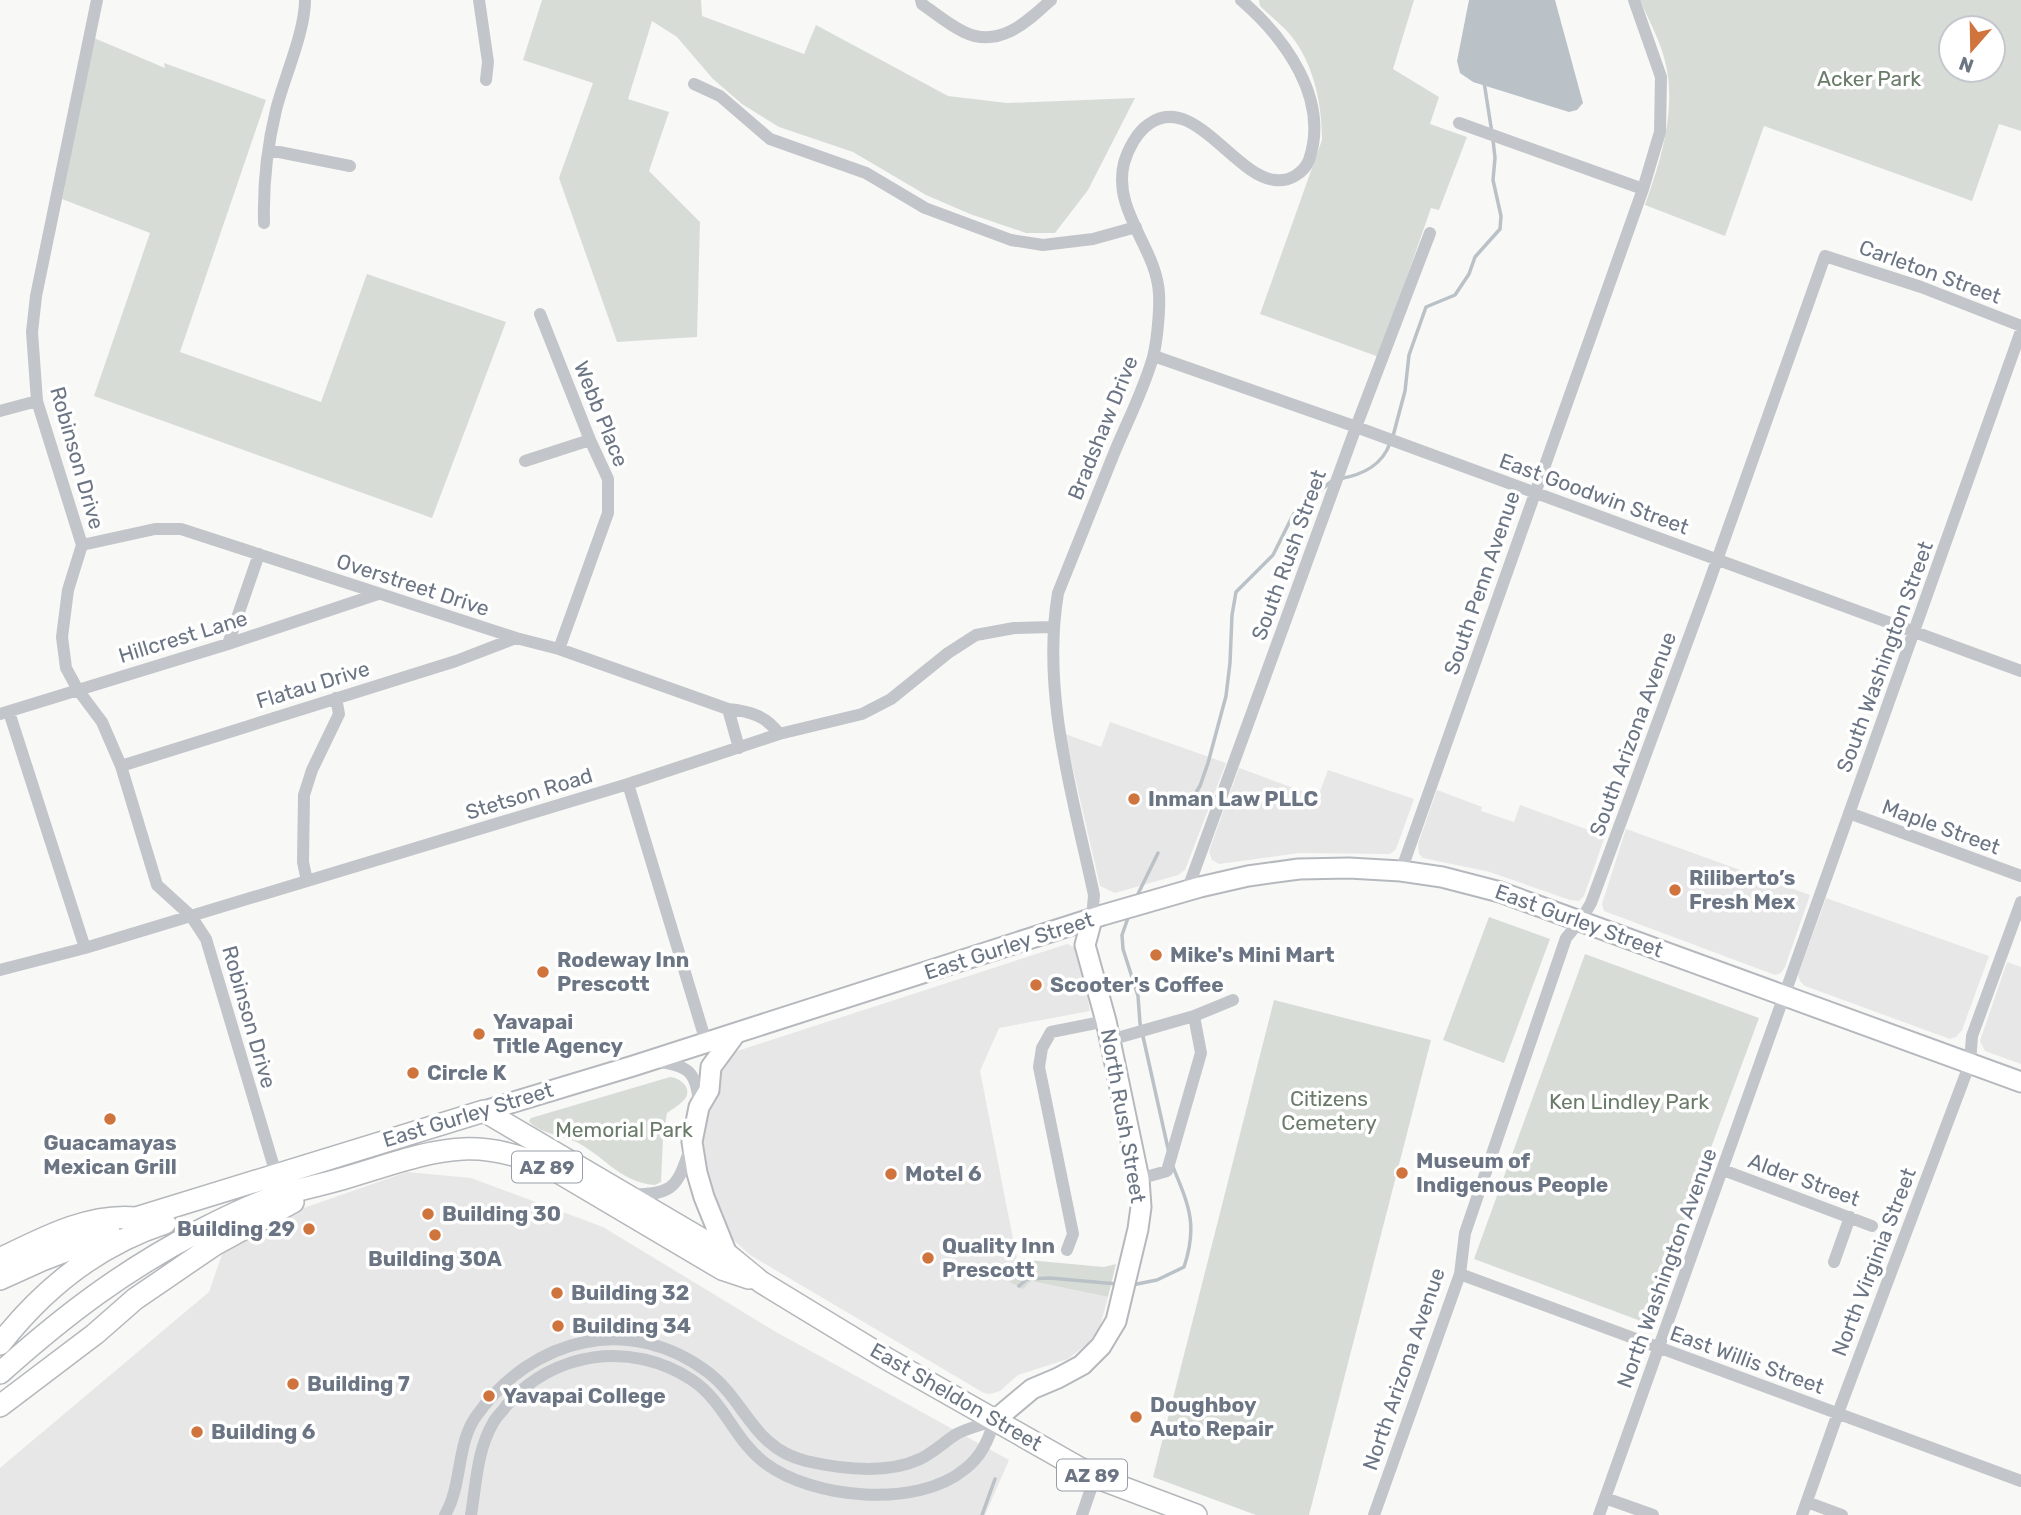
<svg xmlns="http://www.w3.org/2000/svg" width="2021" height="1515" viewBox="0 0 2021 1515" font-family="Rubik,sans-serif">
  <rect width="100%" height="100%" fill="#f8f8f6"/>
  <path fill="#e6e7e6" d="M 1110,722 L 1226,763 L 1185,870 L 1178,875 L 1115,893 L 1100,886 L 1065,734 L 1101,747 Z
    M 1239,768 L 1318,797 L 1328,770 L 1414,799 L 1396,849 L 1390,854 L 1299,853 L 1219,864 L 1212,860 L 1209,851 Z
    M 1437,790 L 1482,807 L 1481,811 L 1514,822 L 1520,805 L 1605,836 L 1584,896 L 1579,901 L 1570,900 L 1490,872 L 1423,858 L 1419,854 L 1418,844 Z
    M 1626,829 L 1810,895 L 1785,967 L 1781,973 L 1775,975 L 1604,911 L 1602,904 Z
    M 1826,898 L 1989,956 L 1962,1030 L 1956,1037 L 1950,1039 L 1805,986 L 1800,981 L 1798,975 Z
    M 1067,944 L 1078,949 L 1090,1011 L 999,1028 L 980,1071 L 1017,1259 L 1008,1281 L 1031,1281 L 1108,1297 L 1099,1330 L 1086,1345 L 1068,1359 L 1018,1375 L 1000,1391 L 990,1394 L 984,1393 L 750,1255 L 727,1234 L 699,1157 L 717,1064 L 728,1054 Z
    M 2007,962 L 2021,967 L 2021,1064 L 1985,1051 L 1980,1041 Z
    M 407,1172 L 471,1178 L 603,1227 L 776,1332 L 1009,1460 L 985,1515 L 0,1515 L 0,1468 L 209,1292 L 226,1243 L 275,1218 Z"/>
  <path fill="#d7ddd6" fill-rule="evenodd" d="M 542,0 L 701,0 L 702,16 L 804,54 L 816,25 L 948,96 L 1007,103 L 1135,98 L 1088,190 L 1055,233 L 1026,233 L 970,214 L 926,195 L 853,152 L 779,127 L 742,104 L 713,79 L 677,37 L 652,21 L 628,99 L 669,112 L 649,171 L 700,222 L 697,337 L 617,342 L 559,178 L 593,83 L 523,60 Z
    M 1259,0 L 1414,0 L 1393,69 L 1439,97 L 1430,124 L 1467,137 L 1439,210 L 1431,208 L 1379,357 L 1260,314 L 1322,140 C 1322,107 1315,69 1295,41 C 1286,28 1271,17 1260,6 Z
    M 1640,0 L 2021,0 L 2021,131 L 1999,124 L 1972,201 L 1764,126 L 1725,236 L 1645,205 C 1661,160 1677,109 1665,61 C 1660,40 1648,19 1640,0 ZM 1951,28 L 1993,28 L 1993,70 L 1951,70 Z
    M 94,38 L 165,68 L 164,63 L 266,100 L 180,352 L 321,402 L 367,274 L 506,322 L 432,518 L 94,396 L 150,233 L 62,199 Z
    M 1489,917 L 1550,939 L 1504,1063 L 1443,1040 Z
    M 1585,954 L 1759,1018 L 1646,1323 L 1474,1259 Z
    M 1274,1000 L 1431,1040 L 1309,1515 L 1256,1515 L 1153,1477 Z
    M 670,1077 C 682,1078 695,1091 682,1102 C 678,1106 671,1110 667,1113 L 663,1138 L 661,1182 L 655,1185 C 618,1182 603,1154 574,1141 C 560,1135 538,1133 529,1121 L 531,1118 Z
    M 1017,1259 L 1104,1267 L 1116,1264 L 1108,1297 L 1031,1281 L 1023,1289 L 1008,1281 Z"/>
  <path fill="#bac2c7" d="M 1469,0 L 1555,0 L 1583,103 L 1577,110 L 1569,112 L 1473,82 L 1460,73 L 1457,61 Z"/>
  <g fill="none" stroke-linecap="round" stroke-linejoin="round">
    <path stroke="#bac2c7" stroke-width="3.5" d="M 1484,82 L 1492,133
      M 1393,436 L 1405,391 L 1409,355 L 1426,307 L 1455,295 L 1469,274 L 1475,257 L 1500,229 L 1501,216 L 1493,180 L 1495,158 L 1493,140
      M 1339,479 C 1362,475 1382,466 1390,443
      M 1190,802 L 1200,786 L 1208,763 L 1226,696 L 1230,663 L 1232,615 L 1236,592 L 1273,555 L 1293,515 L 1304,503 L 1332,481
      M 1136,898 L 1158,853
      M 1129,915 L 1122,935 L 1123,949 L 1138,996 L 1140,1023 L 1169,1153
      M 1132,1285 L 1157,1280 L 1184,1267 C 1198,1225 1189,1206 1173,1167
      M 1019,1286 L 1027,1279 L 1050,1278 L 1117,1284
      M 982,1515 L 995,1479"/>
    <defs>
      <path id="secondary" d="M 484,1111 L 633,1066 L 1103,915 L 1200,887 L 1248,876 L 1299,869 L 1349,868 L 1401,871 L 1442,877 L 1500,892 L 2021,1082
        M 727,1254 L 704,1197 L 697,1173 L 692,1142 L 699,1107 L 709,1090 L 711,1067 L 736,1033
        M 995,1420 L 1032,1389 L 1058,1378 L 1082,1365 L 1101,1346 L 1116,1321 L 1138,1229 L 1141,1207 L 1139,1179 L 1106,1021 L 1085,945 L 1092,919"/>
      <path id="primary" d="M 0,1259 C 41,1239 89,1213 136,1218 L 484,1111 L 727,1254 L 761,1282 L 889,1360 L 1095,1477 L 1196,1515
        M 0,1279 L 42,1260 L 110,1234
        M 0,1344 C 44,1288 97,1245 165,1223
        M 0,1373 C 66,1314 124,1270 203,1229 C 228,1216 255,1203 281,1195 C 303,1188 326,1184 348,1177 C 432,1152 473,1131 558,1172 L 722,1269 L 749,1278
        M 0,1406 L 95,1334 L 135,1299 L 214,1245 L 293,1202"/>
    </defs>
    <use href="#secondary" stroke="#b5b8bd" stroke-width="23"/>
    <use href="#primary" stroke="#b4b7bb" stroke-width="24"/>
    <path stroke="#c2c5c9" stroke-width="12" d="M 97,0 L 36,296 L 32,332 L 37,401 L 82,545 L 68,590 L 62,637 L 66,668 L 78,690 L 102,722 L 121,766 L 157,885 L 191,916 L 206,939 L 276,1174
      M 479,0 L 488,62 L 486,80
      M 921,0 L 922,4 C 935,13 949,25 964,32 C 999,49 1027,22 1051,0
      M 694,84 L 720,96 L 770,139 L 866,173 L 925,208 L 1011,240 L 1043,245 L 1093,239 L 1136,227
      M 1459,123 L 1643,189
      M 269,150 L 350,166
      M 264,223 C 263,185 267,147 276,110 C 284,78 305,32 305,0
      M 540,314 L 590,440 L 608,479 L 608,513 L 559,649
      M 1154,356 L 1348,424 L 2021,671
      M 0,411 L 37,401
      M 525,461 L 590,440
      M 82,545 L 155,529 L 181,529 L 516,638 L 559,649 L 728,709 C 749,711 767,716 779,734
      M 228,644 L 259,554
      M 728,709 L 739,748
      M 9,712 L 85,948
      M 0,714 L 228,644 L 378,594
      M 121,766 L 456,661 L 516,638
      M 628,784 L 706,1042
      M 1849,813 L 2021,876
      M 1401,871 L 1643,189 L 1660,132 L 1661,77 L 1634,0
      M 307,881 L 303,862 L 304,795 L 312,770 L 339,714 L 336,698
      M 1187,891 L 1356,427 L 1430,233
      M 1092,919 L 1094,895 C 1073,796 1041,694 1058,593 C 1077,546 1096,498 1115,451 C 1128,420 1144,389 1153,357 C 1157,342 1160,310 1159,294 C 1157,248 1112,211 1124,163 C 1128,149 1137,132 1149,124 C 1193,92 1234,176 1275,180 C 1289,182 1304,173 1309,160 C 1330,99 1285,38 1241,0
      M 0,970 L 85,948 L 628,784 L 779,734 L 862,714 L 891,699 L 948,653 L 976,635 L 1014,628 L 1052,627
      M 1110,1040 L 1194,1016 L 1233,1000
      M 658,1062 C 689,1065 697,1073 699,1105
      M 1723,1170 L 1872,1226
      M 1139,1179 L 1167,1171 L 1201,1053 L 1194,1016
      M 632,1194 C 675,1196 678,1184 691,1146
      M 1067,1250 L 1073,1234 L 1039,1067 L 1042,1048 L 1051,1032 L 1106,1021
      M 1834,1262 L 1850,1217
      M 1460,1274 L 2021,1481
      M 1605,1498 L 1653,1515
      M 1807,1502 L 1842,1515
      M 445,1515 C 463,1484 456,1443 477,1415 C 533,1337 630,1313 709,1373 C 746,1402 753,1448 806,1461 C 841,1469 886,1475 920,1459 C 934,1452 943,1443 955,1435 C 966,1428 983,1425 995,1420
      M 471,1515 C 476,1485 477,1450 493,1423 C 496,1417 502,1412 506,1406 C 553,1351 631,1340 692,1380 C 724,1401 735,1441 765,1463 C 813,1499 917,1509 965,1469 C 982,1456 988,1440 995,1420
      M 1082,1515 L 1095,1477
      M 1374,1515 L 1460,1274 L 1465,1233 L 1566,938 L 1581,920 L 1591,903 L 1706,591 L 1825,256 L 1921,287 L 2021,326
      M 1599,1515 L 2021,331
      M 1802,1515 L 1838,1413 L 1970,1063 L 1972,1036 L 2021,902"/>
    <use href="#secondary" stroke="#fff" stroke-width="19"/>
    <use href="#primary" stroke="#fff" stroke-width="21"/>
  </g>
  <g fill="#d0743e" stroke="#fff" stroke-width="2.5">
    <circle cx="1134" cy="799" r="7"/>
    <circle cx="1675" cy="890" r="7"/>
    <circle cx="1156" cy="955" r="7"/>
    <circle cx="543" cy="972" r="7"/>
    <circle cx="1036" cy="985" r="7"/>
    <circle cx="479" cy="1034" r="7"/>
    <circle cx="413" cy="1073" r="7"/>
    <circle cx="110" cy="1119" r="7"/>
    <circle cx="1402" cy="1173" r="7"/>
    <circle cx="891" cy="1174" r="7"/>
    <circle cx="428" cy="1214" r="7"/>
    <circle cx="309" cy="1229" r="7"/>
    <circle cx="435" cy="1235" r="7"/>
    <circle cx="928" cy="1258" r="7"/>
    <circle cx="557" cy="1293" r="7"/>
    <circle cx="558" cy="1326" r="7"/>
    <circle cx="293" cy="1384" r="7"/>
    <circle cx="489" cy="1396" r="7"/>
    <circle cx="1136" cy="1417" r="7"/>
    <circle cx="197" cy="1432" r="7"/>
  </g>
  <g text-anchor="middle" stroke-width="7" stroke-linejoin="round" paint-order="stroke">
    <g fill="#fff" stroke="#979ea9" stroke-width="2">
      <rect x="512" y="1151.5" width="70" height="31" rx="5"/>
      <rect x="1057" y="1459.5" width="70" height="31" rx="5"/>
    </g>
    <g font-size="19" font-weight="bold" fill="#6b7584">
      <text x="547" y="1174">AZ 89</text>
      <text x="1092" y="1482">AZ 89</text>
    </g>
    <g font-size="21" fill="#6a7b69" stroke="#fff">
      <text x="1869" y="86">Acker Park</text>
      <text x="1329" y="1106">Citizens<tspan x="1329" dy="24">Cemetery</tspan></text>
      <text x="1629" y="1109">Ken Lindley Park</text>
      <text x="624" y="1137">Memorial Park</text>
    </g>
    <g font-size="21" fill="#6b7584" stroke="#fff">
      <text transform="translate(1930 272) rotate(20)" y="7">Carleton Street</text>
      <text transform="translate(601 414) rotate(68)" y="7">Webb Place</text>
      <text transform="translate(1103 428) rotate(-68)" y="7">Bradshaw Drive</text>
      <text transform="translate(77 458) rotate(74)" y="7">Robinson Drive</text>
      <text transform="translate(1594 494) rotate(20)" y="7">East Goodwin Street</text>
      <text transform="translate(1289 555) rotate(-70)" y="7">South Rush Street</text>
      <text transform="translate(1482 583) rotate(-71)" y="7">South Penn Avenue</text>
      <text transform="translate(413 585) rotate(18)" y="7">Overstreet Drive</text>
      <text transform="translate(183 637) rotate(-17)" y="7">Hillcrest Lane</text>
      <text transform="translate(1885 657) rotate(-70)" y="7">South Washington Street</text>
      <text transform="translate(313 685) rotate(-17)" y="7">Flatau Drive</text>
      <text transform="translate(1633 734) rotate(-70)" y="7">South Arizona Avenue</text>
      <text transform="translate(529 794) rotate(-17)" y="7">Stetson Road</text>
      <text transform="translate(1941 827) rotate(20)" y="7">Maple Street</text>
      <text transform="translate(1579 921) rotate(20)" y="7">East Gurley Street</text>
      <text transform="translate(1009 946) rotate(-18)" y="7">East Gurley Street</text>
      <text transform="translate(249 1017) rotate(74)" y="7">Robinson Drive</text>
      <text transform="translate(468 1115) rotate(-17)" y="7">East Gurley Street</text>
      <text transform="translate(1123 1116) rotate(80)" y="7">North Rush Street</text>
      <text transform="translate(1804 1180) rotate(20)" y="7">Alder Street</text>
      <text transform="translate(1874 1262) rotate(-69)" y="7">North Virginia Street</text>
      <text transform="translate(1667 1268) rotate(-70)" y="7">North Washington Avenue</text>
      <text transform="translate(1747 1360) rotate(20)" y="7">East Willis Street</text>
      <text transform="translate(1404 1369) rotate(-71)" y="7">North Arizona Avenue</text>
      <text transform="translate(956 1397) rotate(30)" y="7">East Sheldon Street</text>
    </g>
    <g font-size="21" font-weight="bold" fill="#6b7584" stroke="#fff" text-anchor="start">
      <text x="1148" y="806">Inman Law PLLC</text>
      <text x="1689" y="885">Riliberto’s<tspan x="1689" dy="24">Fresh Mex</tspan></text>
      <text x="1170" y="962">Mike's Mini Mart</text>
      <text x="557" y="967">Rodeway Inn<tspan x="557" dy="24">Prescott</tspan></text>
      <text x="1050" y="992">Scooter's Coffee</text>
      <text x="493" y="1029">Yavapai<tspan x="493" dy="24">Title Agency</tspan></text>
      <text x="427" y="1080">Circle K</text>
      <text x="110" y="1150" text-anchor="middle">Guacamayas<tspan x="110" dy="24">Mexican Grill</tspan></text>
      <text x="1416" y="1168">Museum of<tspan x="1416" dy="24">Indigenous People</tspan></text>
      <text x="905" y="1181">Motel 6</text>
      <text x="442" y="1221">Building 30</text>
      <text x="295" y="1236" text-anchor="end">Building 29</text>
      <text x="942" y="1253">Quality Inn<tspan x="942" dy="24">Prescott</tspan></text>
      <text x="435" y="1266" text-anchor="middle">Building 30A</text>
      <text x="571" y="1300">Building 32</text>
      <text x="572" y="1333">Building 34</text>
      <text x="307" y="1391">Building 7</text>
      <text x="503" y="1403">Yavapai College</text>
      <text x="1150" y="1412">Doughboy<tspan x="1150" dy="24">Auto Repair</tspan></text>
      <text x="211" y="1439">Building 6</text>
    </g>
  </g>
  <g transform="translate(1972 49) rotate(200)"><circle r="33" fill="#ffffff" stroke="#c4c8ce" stroke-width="2"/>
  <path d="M0-5L12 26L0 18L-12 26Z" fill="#d0743e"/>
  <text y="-10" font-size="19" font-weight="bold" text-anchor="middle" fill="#6b7584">N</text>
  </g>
</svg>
